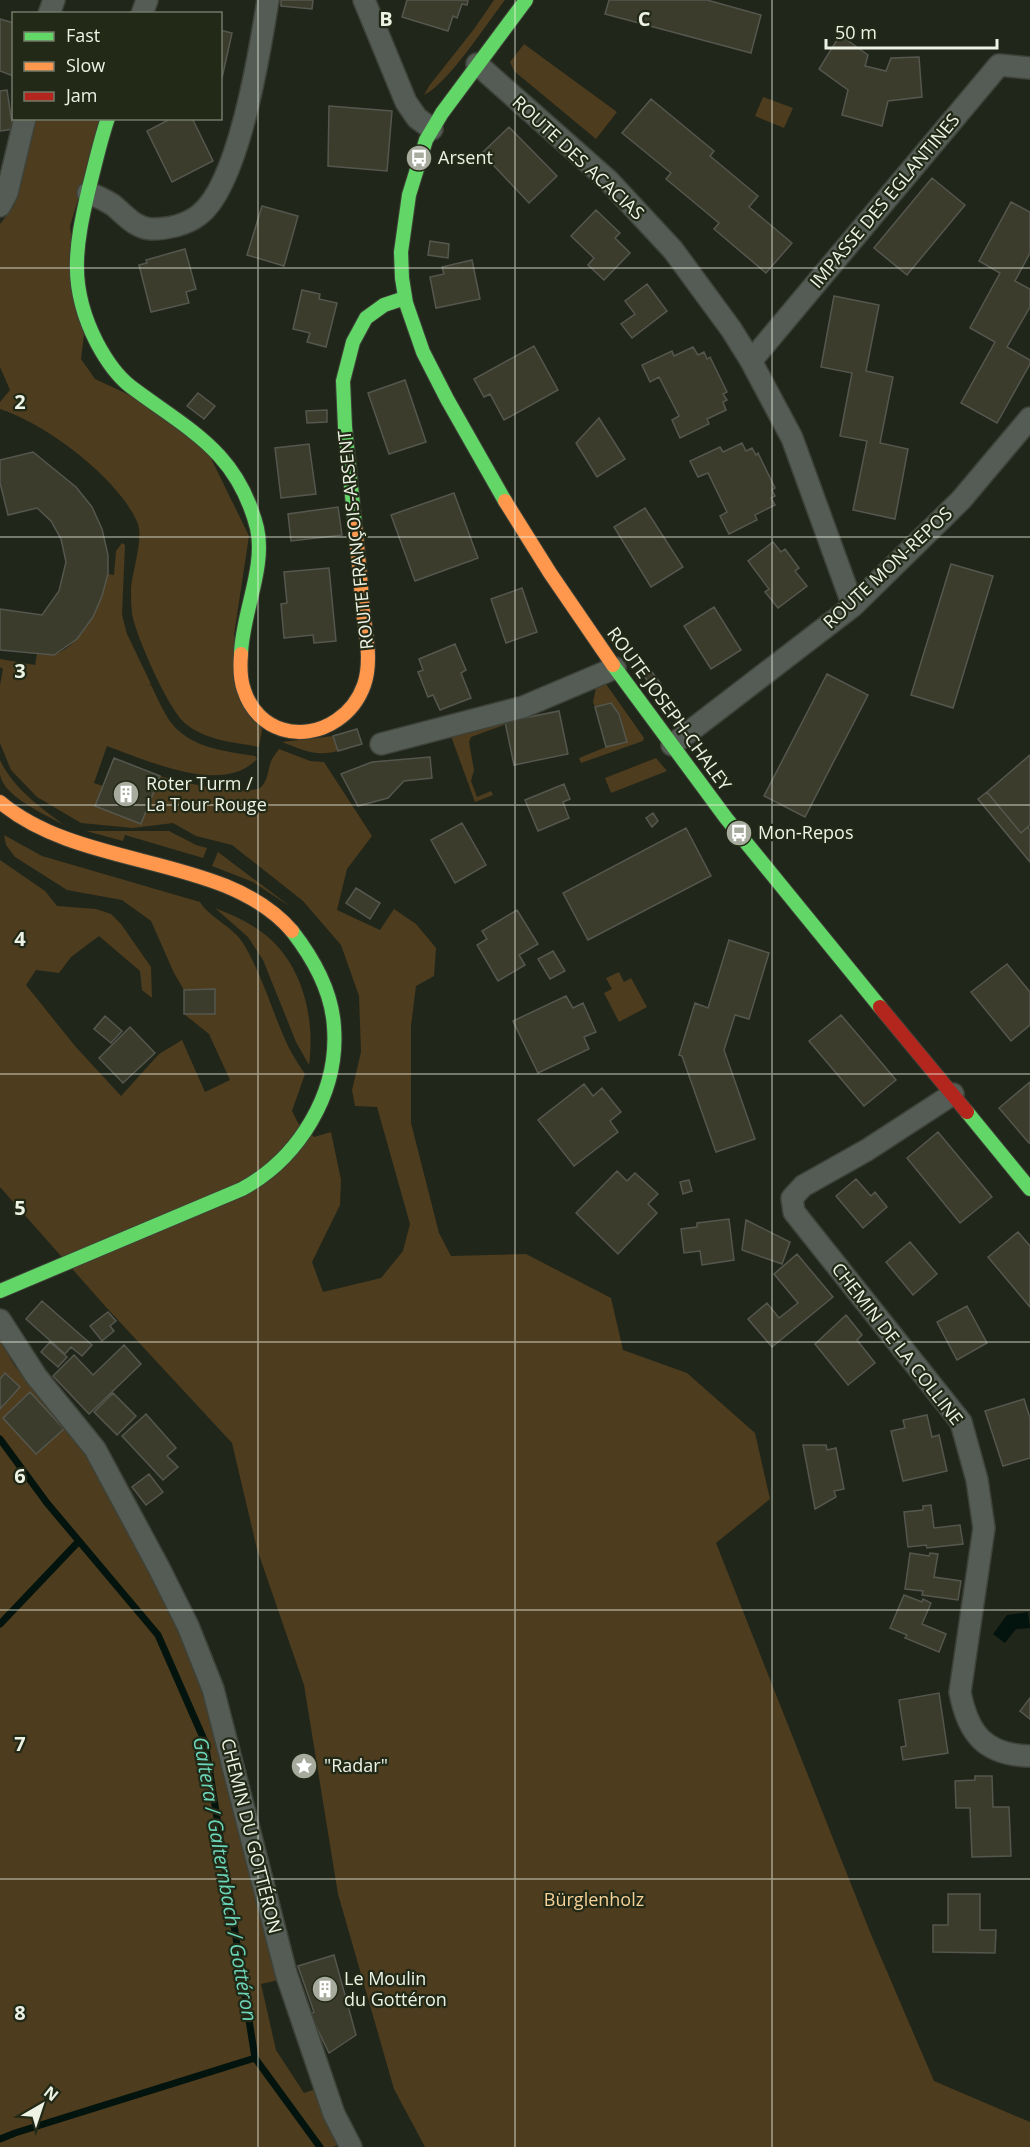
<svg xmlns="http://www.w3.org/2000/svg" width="1030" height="2147" viewBox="0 0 1030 2147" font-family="'Open Sans',sans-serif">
  <rect width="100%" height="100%" fill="#21261b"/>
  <path fill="#4d3c1e" d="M 494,0 L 505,0 C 487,23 448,84 424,95 L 429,86 L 474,29 Z
    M 524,44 L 617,112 L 596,139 L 514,71 L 510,62 Z
    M 763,97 L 793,108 L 784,128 L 755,116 Z
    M 35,119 L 103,119 L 70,226 L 84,335 L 81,359 L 95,379 L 136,398 L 206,448 L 249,536 L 234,635 L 262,730 L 259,747 C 234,742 207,741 186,724 C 169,711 136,636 132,614 C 131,606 131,595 131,587 C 133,570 143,539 138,524 C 120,479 45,423 0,409 L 0,402 L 10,390 L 0,367 L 0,224 L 14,206 Z
    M 122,543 L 125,545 L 122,615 L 127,634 L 151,684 L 148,686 L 151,685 C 157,697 162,709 169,720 C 189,748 224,751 255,756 L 257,759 C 223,796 146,760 107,746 L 94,783 L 141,799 L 160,776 C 177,781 247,798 261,787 C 268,781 268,769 271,761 C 273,757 276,753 279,749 L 310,761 L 324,762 L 372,836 L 347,869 L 337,910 L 380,930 L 394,909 L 416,924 L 436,948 L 434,976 L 416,986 L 411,1026 L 411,1123 L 439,1233 L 451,1256 L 526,1254 L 611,1298 L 623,1350 L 687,1373 L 755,1433 L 770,1499 L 716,1543 L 870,1932 L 934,2081 L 1030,2122 L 1030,2147 L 425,2147 L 394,2089 L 338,1894 L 304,1685 L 257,1549 L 232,1443 L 105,1306 L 0,1187 L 0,860 L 45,891 L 57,906 L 96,909 L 111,914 L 121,924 L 151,967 L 152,998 L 142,990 L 140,971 L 99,936 L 71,957 L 59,973 L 36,970 L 26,985 L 75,1046 L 121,1096 L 159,1054 L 182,1040 L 205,1092 L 230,1080 L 209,1034 L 184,1014 L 184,990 L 174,973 L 151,921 L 122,900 L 67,890 L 15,857 L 6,845 L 4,835 L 42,856 L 200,902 C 210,918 232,926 243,943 C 263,976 272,1012 288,1046 C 293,1056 299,1065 305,1074 L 292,1111 L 298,1123 L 314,1137 L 331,1132 L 341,1180 L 340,1205 L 312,1262 L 323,1292 L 381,1278 L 403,1251 L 410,1224 L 377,1107 L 355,1106 L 352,1090 L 361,1052 L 359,996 L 341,945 L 303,901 L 232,845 L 196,836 L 173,823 L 133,828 L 81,823 L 37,797 L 11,770 L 0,743 L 0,685 L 3,669 L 0,667 L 0,659 L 35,665 L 37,654 C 42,654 51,656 56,654 C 86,642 100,602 108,574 L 114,575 L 116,551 Z
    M 606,684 L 644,738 L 643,741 L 581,763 L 579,758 L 606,747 L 626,741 L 620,714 L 611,703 L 595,707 L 593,702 L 596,688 Z
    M 502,721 L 504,725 L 471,737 L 469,742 L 474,770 L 471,781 L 477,797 L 491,791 L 493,795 L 475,802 L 451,736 Z
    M 333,736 L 338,751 C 314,757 304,750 282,742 Z
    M 656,758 L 667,771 L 611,793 L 605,778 Z
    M 0,760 C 13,788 40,807 64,825 C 46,815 4,797 0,775 C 0,771 0,765 0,760 Z
    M 86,831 L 169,831 L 196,845 L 207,848 L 203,858 L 125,835 L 123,841 Z
    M 218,852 L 291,907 L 253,882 L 212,866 Z
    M 215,908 C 233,915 253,924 268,937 C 304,968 315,1020 309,1065 L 296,1042 L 263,960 L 248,937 Z
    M 619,972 L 624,982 L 631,978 L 647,1007 L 619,1022 L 604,993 L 612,989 L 606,978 Z
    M 0,1340 L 14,1365 L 82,1447 L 151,1563 L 205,1694 L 279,1980 L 261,1984 L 276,2050 L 304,2093 L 316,2089 L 340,2144 L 333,2147 L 0,2147 Z"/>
  <path fill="#03130d" d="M 1028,1612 L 1030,1628 L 1016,1629 L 1005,1643 L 993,1634 L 1007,1615 Z"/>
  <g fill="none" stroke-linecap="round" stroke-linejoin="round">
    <path stroke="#03130d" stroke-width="7" d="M 0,1439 L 47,1503 L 158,1635 L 205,1742 L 255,2058 L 320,2147
      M 0,1624 L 79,1541
      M 0,2139 L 15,2133 L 255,2058"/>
  </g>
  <path fill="#3b3c2c" stroke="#55574e" stroke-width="1.5" d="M 281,0 L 313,0 L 312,9 L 281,6 Z
    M 407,0 L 468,0 L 467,5 L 462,4 L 457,18 L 453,16 L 448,31 L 402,17 Z
    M 609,0 L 707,0 L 761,15 L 751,53 L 605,14 Z
    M 0,19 L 14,23 L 13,76 L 0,71 Z
    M 220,30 L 232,33 L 222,78 L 220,77 Z
    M 840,35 L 868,55 L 865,66 L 886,71 L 891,58 L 919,57 L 922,97 L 888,101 L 882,126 L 842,115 L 848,90 L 819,69 Z
    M 7,90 L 13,129 L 0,131 L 0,91 Z
    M 651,99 L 714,151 L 710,156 L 758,196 L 749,207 L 792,243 L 766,273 L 714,229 L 719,223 L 666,179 L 671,173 L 622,133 Z
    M 329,106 L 392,111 L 387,171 L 328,166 Z
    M 172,118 L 192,118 L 213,161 L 172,182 L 147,131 Z
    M 509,127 L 557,176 L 529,203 L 482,153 Z
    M 932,178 L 965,205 L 907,275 L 874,248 Z
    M 1011,202 L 1030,212 L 1030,253 L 1015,281 L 1030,289 L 1030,307 L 1007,347 L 1030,360 L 1030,364 L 997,423 L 961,403 L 995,342 L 970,328 L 1000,273 L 979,261 Z
    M 262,206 L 298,216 L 284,266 L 247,255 Z
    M 596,210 L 620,233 L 615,238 L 630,253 L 604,280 L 588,265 L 594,258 L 571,236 Z
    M 430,241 L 449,244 L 448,258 L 428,255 Z
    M 185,249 L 196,289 L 186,292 L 189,303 L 151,312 L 139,265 L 147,263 L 146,260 Z
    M 472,260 L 480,299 L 436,308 L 430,277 L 444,274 L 442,267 Z
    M 647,284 L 667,311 L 632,338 L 621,324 L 635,314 L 625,301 Z
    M 302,290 L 320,294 L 319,299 L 337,303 L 326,347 L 307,342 L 310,333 L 293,329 Z
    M 834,296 L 879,305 L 866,371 L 893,377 L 880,443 L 908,449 L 895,519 L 853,510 L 867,441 L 840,436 L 852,373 L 821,367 Z
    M 534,346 L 558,390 L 504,420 L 490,394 L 484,397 L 474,379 Z
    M 693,347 L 698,355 L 704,352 L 707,359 L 710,357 L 727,392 L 723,394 L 727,400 L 723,402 L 726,410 L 707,419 L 709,424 L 680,438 L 672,420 L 679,416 L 659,377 L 650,382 L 642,365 L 672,351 L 674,356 Z
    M 405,380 L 426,442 L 389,454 L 368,393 Z
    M 198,393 L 215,406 L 204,419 L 187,406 Z
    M 327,410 L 327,422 L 307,423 L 306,411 Z
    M 599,418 L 625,459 L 597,477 L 576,443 Z
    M 742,443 L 746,451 L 752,448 L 756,455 L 758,453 L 775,488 L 772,490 L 775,496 L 771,498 L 775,505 L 755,515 L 757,520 L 729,534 L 720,516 L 727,512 L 708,473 L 698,477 L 690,461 L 720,447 L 723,452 Z
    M 309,444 L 316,494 L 281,498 L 275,448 Z
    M 33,452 L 76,487 L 92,507 L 102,529 L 108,555 L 108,574 L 102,596 L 93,617 L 77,639 L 54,655 L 0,650 L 0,609 L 42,615 L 59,591 L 66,562 L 61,539 L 51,521 L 37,508 L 8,515 L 0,483 L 0,460 Z
    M 454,493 L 478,558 L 415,581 L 391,515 Z
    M 338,507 L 342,535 L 291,541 L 288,514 Z
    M 645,508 L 683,567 L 651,587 L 614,527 Z
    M 773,542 L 781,552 L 785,549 L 799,568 L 795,571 L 807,586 L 778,608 L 765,592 L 769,589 L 748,561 Z
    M 951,564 L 993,576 L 953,708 L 911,695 Z
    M 329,568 L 336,641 L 314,643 L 313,635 L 284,638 L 281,604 L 287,603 L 284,572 Z
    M 522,588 L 537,632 L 506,643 L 491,599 Z
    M 714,607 L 741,650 L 711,669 L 684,626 Z
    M 455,644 L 466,670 L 461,673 L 471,698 L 440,710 L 433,695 L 428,697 L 418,672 L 423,670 L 419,659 Z
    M 646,664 L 661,684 L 654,690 L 639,669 Z
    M 827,674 L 868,695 L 805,817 L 764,796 Z
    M 611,703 L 619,714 L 627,742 L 606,747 L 595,707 Z
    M 559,711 L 568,754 L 514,765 L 505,722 Z
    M 357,729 L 362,744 L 338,751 L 333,736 Z
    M 1030,755 L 1030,825 L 1021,833 L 987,792 Z
    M 430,757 L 432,778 L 404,781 L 388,798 L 358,806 L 341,774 L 372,762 Z
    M 114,758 L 160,776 L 141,824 L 95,806 Z
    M 564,784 L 570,799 L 563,802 L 569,818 L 538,831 L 525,800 Z
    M 987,792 L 1021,833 L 1028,827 L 1030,830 L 1030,862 L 978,799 Z
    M 653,813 L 658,821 L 652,827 L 646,818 Z
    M 462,823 L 486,865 L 455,883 L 431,840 Z
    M 686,828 L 711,876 L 588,940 L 563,893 Z
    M 356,888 L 380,903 L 370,919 L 346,903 Z
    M 517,910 L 538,944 L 519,955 L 525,965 L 498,981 L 477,945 L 487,939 L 482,931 Z
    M 729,940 L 769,953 L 749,1019 L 735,1015 L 724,1050 L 755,1139 L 716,1152 L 682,1056 L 679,1055 L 695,1003 L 708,1008 Z
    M 553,951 L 565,971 L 550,979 L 538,959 Z
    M 1007,964 L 1030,992 L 1030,1025 L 1011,1041 L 971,992 Z
    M 215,989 L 215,1014 L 184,1014 L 184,990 Z
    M 566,996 L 573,1008 L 583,1003 L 596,1032 L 584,1037 L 589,1049 L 538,1073 L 513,1021 Z
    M 841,1015 L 896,1080 L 864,1106 L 809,1041 Z
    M 105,1016 L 122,1031 L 111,1043 L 94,1029 Z
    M 130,1027 L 155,1053 L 123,1083 L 99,1058 Z
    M 1030,1082 L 1030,1143 L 1029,1143 L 999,1108 Z
    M 584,1084 L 593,1096 L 602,1088 L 621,1112 L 610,1121 L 618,1132 L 574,1166 L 538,1120 Z
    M 938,1132 L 992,1197 L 960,1223 L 907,1158 Z
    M 617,1171 L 627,1181 L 635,1173 L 658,1194 L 648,1204 L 657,1213 L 618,1254 L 576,1213 Z
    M 856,1179 L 871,1196 L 875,1192 L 887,1207 L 863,1228 L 836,1196 Z
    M 689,1180 L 692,1191 L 683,1194 L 680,1182 Z
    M 729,1219 L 734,1260 L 702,1265 L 700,1251 L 684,1253 L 681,1229 L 697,1227 L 697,1223 Z
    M 746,1220 L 790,1242 L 782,1264 L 742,1250 Z
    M 1018,1232 L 1030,1246 L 1030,1307 L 988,1257 Z
    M 910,1242 L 937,1274 L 913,1295 L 886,1262 Z
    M 797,1254 L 833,1297 L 772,1347 L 748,1319 L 767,1303 L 779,1318 L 798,1303 L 774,1274 Z
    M 42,1301 L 92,1345 L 82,1356 L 71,1347 L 65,1354 L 26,1319 Z
    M 967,1306 L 987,1343 L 957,1360 L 937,1322 Z
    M 108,1312 L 116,1321 L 110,1326 L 114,1331 L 102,1341 L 90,1326 Z
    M 846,1315 L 862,1335 L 857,1340 L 875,1363 L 848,1385 L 815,1344 Z
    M 50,1342 L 67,1357 L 58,1367 L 41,1352 Z
    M 124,1345 L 141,1364 L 89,1414 L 53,1376 L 74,1355 L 93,1375 Z
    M 5,1373 L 20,1387 L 0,1409 L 0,1379 Z
    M 30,1392 L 64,1429 L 36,1454 L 3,1418 Z
    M 113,1393 L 136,1416 L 117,1435 L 94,1412 Z
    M 1024,1399 L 1030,1418 L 1030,1458 L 1003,1466 L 985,1411 Z
    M 146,1414 L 176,1448 L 167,1456 L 178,1467 L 163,1480 L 122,1436 Z
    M 927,1415 L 932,1437 L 939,1435 L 947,1471 L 903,1481 L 891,1431 L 905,1428 L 903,1420 Z
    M 803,1445 L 826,1445 L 827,1450 L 836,1448 L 844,1489 L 834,1491 L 836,1497 L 815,1509 Z
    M 149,1474 L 163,1492 L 146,1505 L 132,1487 Z
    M 931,1505 L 934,1528 L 960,1525 L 963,1544 L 927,1548 L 926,1545 L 908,1547 L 904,1512 L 923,1510 L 923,1506 Z
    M 910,1553 L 929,1556 L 930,1553 L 938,1554 L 934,1577 L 961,1581 L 958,1600 L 922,1595 L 923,1591 L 905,1589 Z
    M 904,1595 L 922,1602 L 923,1599 L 931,1603 L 922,1624 L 946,1634 L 939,1652 L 905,1638 L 907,1635 L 890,1628 Z
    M 939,1693 L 948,1753 L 903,1760 L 901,1747 L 906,1746 L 899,1700 Z
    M 1030,1698 L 1030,1719 L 1020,1711 Z
    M 975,1776 L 992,1776 L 993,1807 L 1009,1807 L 1011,1856 L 972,1857 L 970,1808 L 956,1808 L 955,1781 L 975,1780 Z
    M 948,1894 L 980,1894 L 980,1930 L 996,1930 L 995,1953 L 933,1952 L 933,1925 L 948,1925 Z
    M 334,1955 L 356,2035 L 329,2053 L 310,2014 L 314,2012 L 298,1966 Z"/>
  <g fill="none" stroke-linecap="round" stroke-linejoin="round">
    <defs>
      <path id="street" d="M 364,0 L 406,102 L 417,118 L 432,129
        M 49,14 L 54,0
        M 142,14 L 147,0
        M 477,64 L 608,180 L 673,250 L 731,329 L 751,361 L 792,438 L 853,606
        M 88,193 C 97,196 105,200 113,205 C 125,215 135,228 151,229 C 167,229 186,225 199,215 C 239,185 260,50 268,0
        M 0,206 L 7,193 L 25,118
        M 751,361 L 999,65 L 1030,68
        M 381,744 L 523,707 L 615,668
        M 672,745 L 853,606 L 961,500 L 1030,418
        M 953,1094 L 867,1150 L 803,1186 L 792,1198 L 794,1212 L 961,1422 L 977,1480 L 984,1528 L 960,1692 C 968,1734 985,1755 1030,1756
        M 0,1320 L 36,1376 L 95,1449 L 159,1568 L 188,1626 L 213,1689 L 286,1973 L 334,2114 L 351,2147"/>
      <path id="fast" d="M 108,118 C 100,141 95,165 89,188 C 75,247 68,287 97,343 C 105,358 116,375 130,386 C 188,430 237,450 257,528 C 266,567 242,614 241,654
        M 505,501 L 447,399 L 423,352 L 406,303 L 402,278 L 401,252 L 409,195 L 426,140 L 442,113 L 526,0
        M 355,525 L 345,427 L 343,381 L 353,342 L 366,318 L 384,305 L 405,298
        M 613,665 L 726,818 L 880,1007
        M 967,1112 L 1030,1189
        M 0,1291 L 242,1189 C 299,1158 339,1093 334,1027 C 332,992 313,958 292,931"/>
      <path id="slow" d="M 505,501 L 550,573 L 613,665
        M 241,654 C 240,666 240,679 244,690 C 257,731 302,744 337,720 C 349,712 359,699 364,685 C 372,662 366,635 363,612 C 361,583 358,554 355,525
        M 0,802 C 82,871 225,853 292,931"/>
      <path id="jam" d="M 880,1007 L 967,1112"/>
    </defs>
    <use href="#street" stroke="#3e4238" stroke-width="24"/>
    <use href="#fast" stroke="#3e4238" stroke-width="16"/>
    <use href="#slow" stroke="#3e4238" stroke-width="16"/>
    <use href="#jam" stroke="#3e4238" stroke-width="16"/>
    <use href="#street" stroke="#545c55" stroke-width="21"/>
    <use href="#fast" stroke="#63d668" stroke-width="14"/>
    <use href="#slow" stroke="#ff974d" stroke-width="14"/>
    <use href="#jam" stroke="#b3261e" stroke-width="14"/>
  </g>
  <path fill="none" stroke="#edf2e5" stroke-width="1.5" stroke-opacity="0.55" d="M 258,0 L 258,2147M 515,0 L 515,2147M 772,0 L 772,2147M 0,268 L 1030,268M 0,537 L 1030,537M 0,805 L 1030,805M 0,1074 L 1030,1074M 0,1342 L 1030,1342M 0,1610 L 1030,1610M 0,1879 L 1030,1879"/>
  <defs>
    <symbol id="bus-disc" viewBox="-11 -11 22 22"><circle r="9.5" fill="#a6ab9e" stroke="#222a17"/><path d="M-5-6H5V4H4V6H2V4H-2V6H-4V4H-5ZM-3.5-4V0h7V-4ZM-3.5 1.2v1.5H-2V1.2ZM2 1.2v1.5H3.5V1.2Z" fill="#fff"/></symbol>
    <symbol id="building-disc" viewBox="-11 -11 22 22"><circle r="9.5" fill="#a6ab9e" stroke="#222a17"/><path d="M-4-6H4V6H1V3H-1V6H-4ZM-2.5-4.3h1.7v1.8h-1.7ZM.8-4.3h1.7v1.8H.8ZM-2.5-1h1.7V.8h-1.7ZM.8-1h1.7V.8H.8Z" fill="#fff"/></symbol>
    <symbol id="sight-disc" viewBox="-11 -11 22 22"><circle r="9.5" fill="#a6ab9e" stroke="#222a17"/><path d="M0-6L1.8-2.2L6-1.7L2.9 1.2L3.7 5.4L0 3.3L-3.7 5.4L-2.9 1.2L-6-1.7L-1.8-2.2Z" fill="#fff"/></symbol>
  </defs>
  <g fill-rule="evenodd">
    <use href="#bus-disc" x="404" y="143" width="30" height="30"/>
    <use href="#building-disc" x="111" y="779" width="30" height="30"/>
    <use href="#bus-disc" x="724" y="818" width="30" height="30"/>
    <use href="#sight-disc" x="289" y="1751" width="30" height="30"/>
    <use href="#building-disc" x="310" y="1974" width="30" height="30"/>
  </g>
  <g text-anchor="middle" stroke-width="4.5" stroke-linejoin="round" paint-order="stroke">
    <g font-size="18" fill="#edf2e5" stroke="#222a17" text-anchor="start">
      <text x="438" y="164">Arsent</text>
      <text x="146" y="790">Roter Turm /<tspan x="146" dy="21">La Tour Rouge</tspan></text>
      <text x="758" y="839">Mon-Repos</text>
      <text x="324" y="1772">"Radar"</text>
      <text x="344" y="1985">Le Moulin<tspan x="344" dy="21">du Gottéron</tspan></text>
    </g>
    <g font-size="18" fill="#edf2e5" stroke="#222a17">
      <text transform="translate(578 158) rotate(43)" y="6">ROUTE DES ACACIAS</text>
      <text transform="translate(885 201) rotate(-50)" y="6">IMPASSE DES EGLANTINES</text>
      <text transform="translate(356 540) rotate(-96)" y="6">ROUTE FRANÇOIS-ARSENT</text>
      <text transform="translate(888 568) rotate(-43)" y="6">ROUTE MON-REPOS</text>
      <text transform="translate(669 709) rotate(54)" y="6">ROUTE JOSEPH-CHALEY</text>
      <text transform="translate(897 1344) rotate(52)" y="6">CHEMIN DE LA COLLINE</text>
      <text transform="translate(251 1836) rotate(76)" y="6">CHEMIN DU GOTTÉRON</text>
    </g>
    <g font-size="18" fill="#f8d197" stroke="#222a17">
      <text x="594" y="1906">Bürglenholz</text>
    </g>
    <g font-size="20" font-style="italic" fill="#6cd6ba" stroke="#222a17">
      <text transform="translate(225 1879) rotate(80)" y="7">Galtera / Galternbach / Gottéron</text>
    </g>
  </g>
  <g font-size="20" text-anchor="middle" font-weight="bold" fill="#edf2e5" stroke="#222a17" stroke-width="4.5" stroke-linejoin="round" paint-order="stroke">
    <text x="386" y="26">B</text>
    <text x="644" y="26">C</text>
    <text x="20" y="409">2</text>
    <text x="20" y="678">3</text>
    <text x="20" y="946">4</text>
    <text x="20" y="1215">5</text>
    <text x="20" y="1483">6</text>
    <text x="20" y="1751">7</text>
    <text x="20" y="2020">8</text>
  </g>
  <rect x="12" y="12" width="210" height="108" fill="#222a17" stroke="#737a69" stroke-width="1.5"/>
  <rect x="24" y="32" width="30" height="9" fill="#63d668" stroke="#737a69" stroke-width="1.5"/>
  <text x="66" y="42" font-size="18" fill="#edf2e5">Fast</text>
  <rect x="24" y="62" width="30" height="9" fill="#ff974d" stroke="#737a69" stroke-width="1.5"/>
  <text x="66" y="72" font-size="18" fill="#edf2e5">Slow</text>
  <rect x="24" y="92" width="30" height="9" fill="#b3261e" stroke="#737a69" stroke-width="1.5"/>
  <text x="66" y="102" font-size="18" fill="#edf2e5">Jam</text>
  <g transform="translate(42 2105) rotate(39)" stroke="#222a17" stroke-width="4.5" paint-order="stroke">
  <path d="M0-4.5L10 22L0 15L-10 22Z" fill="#edf2e5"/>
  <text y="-9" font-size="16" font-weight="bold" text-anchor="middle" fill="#edf2e5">N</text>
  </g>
  <path d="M826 39v9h171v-9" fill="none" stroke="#edf2e5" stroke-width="3"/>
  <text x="835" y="39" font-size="18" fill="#edf2e5" stroke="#222a17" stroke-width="4.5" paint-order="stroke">50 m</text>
</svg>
